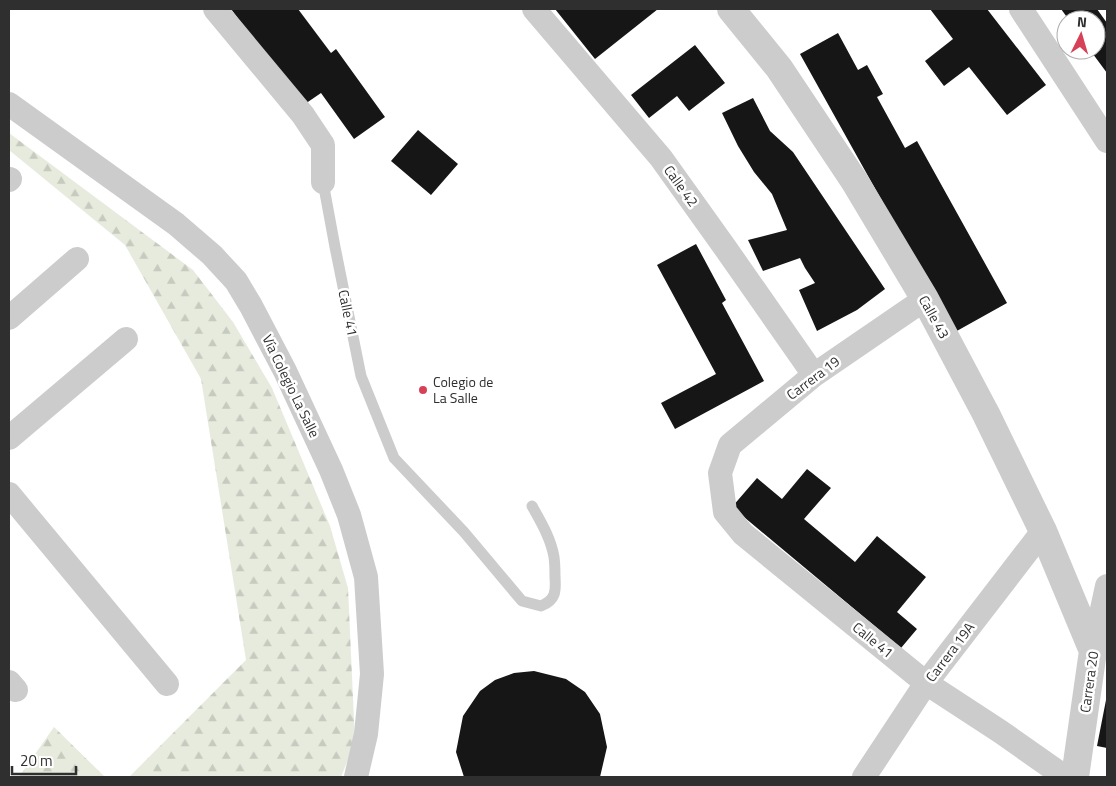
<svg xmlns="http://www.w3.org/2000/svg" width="1116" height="786" viewBox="0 0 1116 786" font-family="'Titillium Web',sans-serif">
  <defs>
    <pattern id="forest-firs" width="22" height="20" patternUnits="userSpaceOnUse" patternTransform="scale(1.25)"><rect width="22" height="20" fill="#e6ebde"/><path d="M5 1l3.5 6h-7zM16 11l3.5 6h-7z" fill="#c6cabf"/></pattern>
  </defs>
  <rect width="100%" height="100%" fill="#fff"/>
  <path fill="url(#forest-firs)" d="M 9,133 L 193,270 L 233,322 L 272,388 L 330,526 L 348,588 L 355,742 L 341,777 L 129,777 L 246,660 L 201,379 L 125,245 L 9,150 Z
    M 54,727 L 105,777 L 19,777 Z"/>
  <path fill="#161616" d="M 231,9 L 298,9 L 331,53 L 336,49 L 385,117 L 354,139 L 321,93 L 302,106 Z
    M 555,9 L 658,9 L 595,59 Z
    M 930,9 L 987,9 L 1046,85 L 1007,115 L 969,67 L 944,86 L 925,61 L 953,39 Z
    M 1061,9 L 1097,9 L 1107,23 L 1107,73 L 1090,50 L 1096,50 L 1096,20 L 1069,20 Z
    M 838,33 L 858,70 L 867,65 L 883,94 L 877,97 L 905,148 L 917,141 L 1007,303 L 955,332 L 800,54 Z
    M 695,45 L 725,83 L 689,111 L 677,96 L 649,118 L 631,95 Z
    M 753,98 L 770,131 L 793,152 L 885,289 L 857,310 L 817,331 L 799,290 L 815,283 L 805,268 L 800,258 L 763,271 L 748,240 L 787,230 L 772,194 L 754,172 L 738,146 L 722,113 Z
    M 418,130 L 458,164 L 431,195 L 391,161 Z
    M 696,244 L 726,300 L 722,303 L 764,381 L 675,429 L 661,403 L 716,374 L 657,265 Z
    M 807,469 L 831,488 L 804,519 L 855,562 L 877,536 L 926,577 L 897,612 L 917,629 L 901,648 L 732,507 L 757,478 L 782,499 Z
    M 534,671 L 566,679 L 585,692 L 600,714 L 607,747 L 600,777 L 464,777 L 456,752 L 463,716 L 480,691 L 495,680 L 514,673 Z
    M 1106,700 L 1107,700 L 1107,748 L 1097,746 Z"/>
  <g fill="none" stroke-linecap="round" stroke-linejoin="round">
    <path stroke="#ccc" stroke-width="11" d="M 323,182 L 335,247 L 361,376 L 394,458 L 464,532 L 522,601 L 541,606 C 556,600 556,591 555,577 C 555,571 555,564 554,557 C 551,539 541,522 532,506"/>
    <path stroke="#ccc" stroke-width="24" d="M 215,9 L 303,115 L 323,145 L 323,182
      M 534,9 L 661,158 L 726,249 L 814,375
      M 1021,9 L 1107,141
      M 9,104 L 176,224 L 212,255 L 236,281 L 251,306 L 285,371 L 331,470 L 349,515 L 366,577 L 372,674 L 366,734 L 356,777
      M 9,180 L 10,179
      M 925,299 L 814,375 L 730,445 L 720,473 L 725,512 L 743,534 L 926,683 L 1001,732 L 1065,777
      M 9,318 L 77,259
      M 9,438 L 126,339
      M 9,494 L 167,684
      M 1093,651 L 1107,586
      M 9,682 L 16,690
      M 864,777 L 926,683 L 1043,531"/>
    <path stroke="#ccc" stroke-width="28" d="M 731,9 L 779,68 L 855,182 L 925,299 L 986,414 L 1043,531 L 1093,651 L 1075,777"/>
  </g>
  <circle fill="#d64157" stroke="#fff" stroke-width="2" cx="423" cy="390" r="5"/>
  <g text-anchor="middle" stroke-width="5" stroke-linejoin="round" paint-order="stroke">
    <g font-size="14" fill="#2f2f2f" stroke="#fff">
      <text transform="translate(681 186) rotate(54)" y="5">Calle 42</text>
      <text transform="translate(348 313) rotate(78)" y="5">Calle 41</text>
      <text transform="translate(934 317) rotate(61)" y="5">Calle 43</text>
      <text transform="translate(813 378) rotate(-37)" y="5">Carrera 19</text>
      <text transform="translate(291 386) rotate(64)" y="5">Vía Colegio La Salle</text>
      <text transform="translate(873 640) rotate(39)" y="5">Calle 41</text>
      <text transform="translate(950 652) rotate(-53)" y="5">Carrera 19A</text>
      <text transform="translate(1089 682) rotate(-82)" y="5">Carrera 20</text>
    </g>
    <g font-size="14" fill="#2f2f2f" stroke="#fff" text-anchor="start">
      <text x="433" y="387">Colegio de<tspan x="433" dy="16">La Salle</tspan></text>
    </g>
  </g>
  <rect width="1116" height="786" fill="none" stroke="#2f2f2f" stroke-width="20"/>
  <g transform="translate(1081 35) rotate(5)"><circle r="24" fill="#ffffff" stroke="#acacac"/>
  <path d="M0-4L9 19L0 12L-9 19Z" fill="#d64157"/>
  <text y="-8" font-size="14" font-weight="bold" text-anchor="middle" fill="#2f2f2f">N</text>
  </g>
  <path d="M12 766v8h64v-8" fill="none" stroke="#2f2f2f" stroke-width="2.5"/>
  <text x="20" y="766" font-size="15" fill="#2f2f2f" stroke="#ffffff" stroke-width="4" paint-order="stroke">20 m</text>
</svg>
